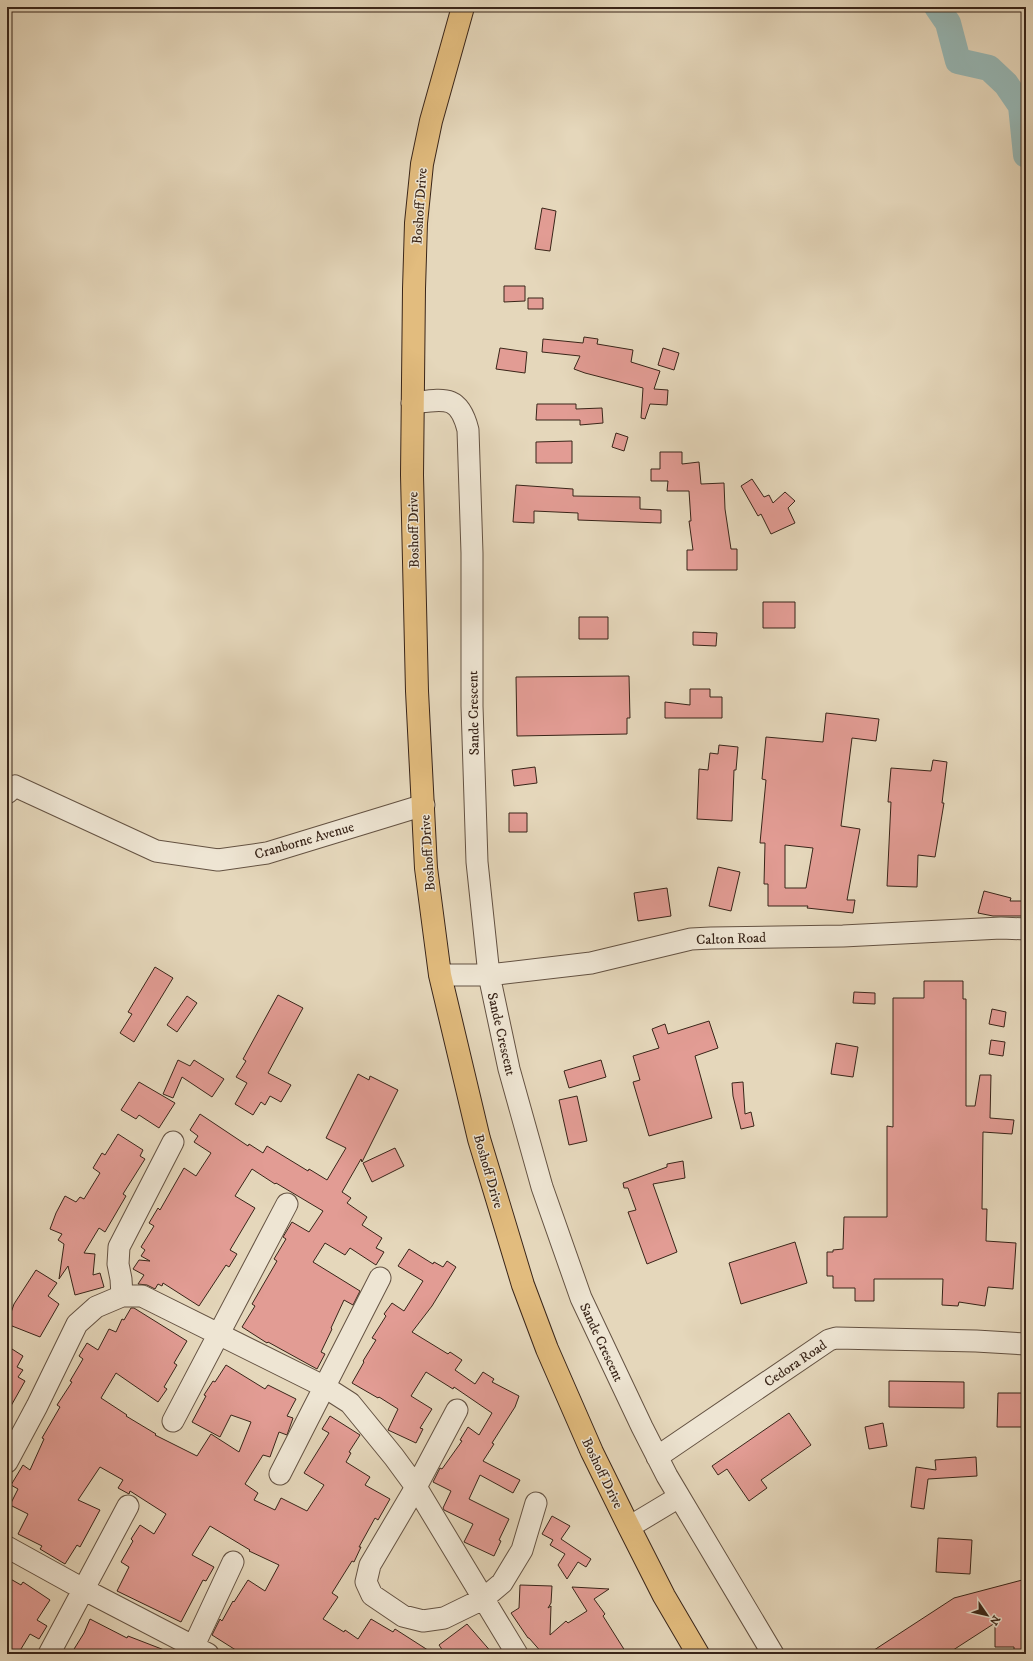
<svg xmlns="http://www.w3.org/2000/svg" width="1033" height="1661" viewBox="0 0 1033 1661" font-family="'IM FELL DW Pica',serif">
  <rect width="100%" height="100%" fill="#e5d7bb"/>
  <filter id="stains"><feTurbulence type="fractalNoise" baseFrequency=".005" numOctaves="4"/><feColorMatrix values="0 0 0 0 .2 0 0 0 0 .09 0 0 0 0 .02 0 0 0 .5 -.17"/></filter>
  <radialGradient id="worn" r=".72"><stop offset=".6" stop-color="#630" stop-opacity="0"/><stop offset="1" stop-color="#630" stop-opacity=".3"/></radialGradient>
  <g fill="none" stroke-linecap="round" stroke-linejoin="round">
    <path stroke="#97b8b6" stroke-width="26" d="M 937,7 L 948,23 L 958,61 L 989,68 L 1006,84 L 1021,106 L 1026,155"/>
  </g>
  <path fill="#e29c94" stroke="#392519" fill-rule="evenodd" d="M 542,208 L 556,211 L 550,251 L 535,249 Z
    M 504,286 L 525,286 L 525,301 L 504,302 Z
    M 528,298 L 543,298 L 543,309 L 528,309 Z
    M 584,337 L 598,339 L 597,344 L 633,350 L 631,362 L 660,371 L 654,389 L 668,390 L 667,405 L 650,404 L 645,419 L 641,418 L 643,388 L 585,373 L 574,369 L 580,356 L 542,352 L 543,339 L 583,343 Z
    M 500,348 L 527,352 L 525,373 L 496,369 Z
    M 663,348 L 679,353 L 674,370 L 658,365 Z
    M 537,404 L 576,404 L 576,409 L 602,408 L 603,423 L 580,425 L 580,420 L 536,420 Z
    M 616,433 L 628,437 L 624,451 L 612,447 Z
    M 572,441 L 572,463 L 536,463 L 536,442 Z
    M 660,452 L 682,452 L 682,464 L 699,462 L 701,484 L 724,483 L 725,509 L 731,549 L 737,549 L 737,570 L 687,570 L 687,550 L 693,550 L 689,521 L 691,521 L 689,491 L 667,491 L 668,481 L 651,481 L 651,469 L 660,469 Z
    M 752,479 L 764,497 L 769,495 L 773,503 L 785,492 L 795,501 L 788,508 L 795,523 L 771,534 L 761,514 L 758,516 L 741,486 Z
    M 516,485 L 573,489 L 573,496 L 640,497 L 640,509 L 661,510 L 661,523 L 578,520 L 578,513 L 534,511 L 534,523 L 513,522 Z
    M 763,602 L 795,602 L 795,628 L 763,628 Z
    M 579,617 L 608,617 L 608,639 L 579,639 Z
    M 693,632 L 717,633 L 716,646 L 693,645 Z
    M 629,676 L 630,718 L 627,718 L 627,734 L 517,736 L 516,677 Z
    M 690,689 L 710,689 L 710,697 L 722,697 L 722,718 L 665,718 L 665,702 L 690,705 Z
    M 826,713 L 879,719 L 876,741 L 852,738 L 841,826 L 860,829 L 847,900 L 855,900 L 853,913 L 807,908 L 808,906 L 768,906 L 768,884 L 764,884 L 765,843 L 760,843 L 766,780 L 762,779 L 766,737 L 823,742 ZM 785,845 L 813,848 L 806,888 L 785,888 Z
    M 719,745 L 738,747 L 736,770 L 734,770 L 732,821 L 697,819 L 699,769 L 708,770 L 710,753 L 718,754 Z
    M 933,760 L 947,762 L 942,803 L 944,803 L 935,857 L 918,855 L 917,887 L 887,886 L 891,802 L 888,802 L 891,768 L 931,771 Z
    M 535,767 L 537,783 L 514,786 L 512,770 Z
    M 509,813 L 527,813 L 527,832 L 509,832 Z
    M 718,867 L 740,872 L 731,911 L 709,906 Z
    M 667,888 L 671,916 L 638,921 L 634,893 Z
    M 984,891 L 1011,898 L 1010,901 L 1026,901 L 1026,916 L 993,916 L 978,913 Z
    M 155,967 L 173,978 L 134,1042 L 120,1033 L 132,1014 L 128,1012 Z
    M 924,981 L 963,981 L 963,999 L 966,999 L 966,1106 L 975,1106 L 980,1075 L 991,1075 L 990,1118 L 1014,1120 L 1012,1134 L 983,1132 L 982,1209 L 987,1209 L 986,1241 L 1016,1243 L 1013,1289 L 988,1287 L 985,1306 L 959,1302 L 958,1306 L 942,1305 L 943,1279 L 874,1279 L 874,1301 L 855,1301 L 855,1288 L 833,1288 L 833,1276 L 827,1276 L 827,1252 L 833,1252 L 833,1250 L 843,1249 L 844,1217 L 887,1217 L 887,1126 L 893,1127 L 893,998 L 924,998 Z
    M 854,992 L 875,993 L 875,1004 L 853,1003 Z
    M 278,995 L 303,1008 L 268,1073 L 291,1085 L 281,1102 L 270,1096 L 265,1105 L 261,1102 L 253,1115 L 235,1104 L 247,1083 L 236,1077 L 246,1061 L 243,1059 Z
    M 187,996 L 197,1003 L 177,1032 L 167,1025 Z
    M 992,1009 L 1006,1012 L 1004,1027 L 989,1024 Z
    M 709,1021 L 718,1048 L 695,1056 L 712,1118 L 649,1136 L 633,1082 L 640,1080 L 633,1056 L 659,1048 L 652,1029 L 665,1024 L 668,1034 Z
    M 991,1040 L 1005,1042 L 1003,1056 L 989,1054 Z
    M 836,1043 L 858,1047 L 853,1077 L 831,1074 Z
    M 178,1060 L 190,1066 L 194,1060 L 224,1079 L 212,1097 L 182,1077 L 173,1098 L 163,1094 Z
    M 601,1060 L 606,1077 L 569,1088 L 564,1071 Z
    M 358,1074 L 369,1080 L 370,1076 L 398,1090 L 362,1162 L 361,1159 L 342,1192 L 351,1198 L 347,1203 L 367,1217 L 362,1225 L 382,1238 L 376,1248 L 384,1252 L 376,1265 L 350,1248 L 345,1255 L 325,1243 L 313,1262 L 360,1291 L 353,1305 L 344,1300 L 331,1328 L 332,1329 L 321,1352 L 325,1354 L 317,1369 L 268,1342 L 267,1343 L 242,1327 L 255,1306 L 252,1304 L 277,1261 L 274,1259 L 286,1239 L 283,1237 L 292,1222 L 309,1232 L 323,1211 L 276,1183 L 275,1184 L 252,1169 L 235,1196 L 255,1208 L 230,1250 L 237,1254 L 229,1267 L 226,1265 L 199,1306 L 163,1283 L 162,1286 L 158,1284 L 155,1289 L 147,1285 L 138,1284 L 144,1275 L 133,1269 L 139,1260 L 150,1261 L 141,1256 L 145,1250 L 141,1247 L 154,1226 L 149,1223 L 158,1208 L 160,1210 L 184,1168 L 196,1176 L 211,1153 L 194,1142 L 198,1136 L 190,1130 L 200,1114 L 248,1146 L 249,1144 L 263,1153 L 267,1146 L 308,1171 L 309,1169 L 327,1180 L 346,1148 L 326,1138 Z
    M 139,1082 L 175,1103 L 159,1128 L 139,1115 L 136,1119 L 121,1110 Z
    M 743,1082 L 745,1114 L 751,1112 L 754,1126 L 741,1129 L 733,1096 L 732,1083 Z
    M 577,1096 L 587,1141 L 569,1145 L 559,1100 Z
    M 118,1134 L 143,1150 L 140,1156 L 145,1159 L 123,1194 L 126,1196 L 105,1232 L 99,1228 L 84,1253 L 95,1254 L 93,1275 L 100,1273 L 104,1287 L 75,1295 L 68,1266 L 59,1279 L 64,1244 L 58,1240 L 62,1234 L 50,1229 L 56,1213 L 65,1196 L 76,1202 L 80,1197 L 84,1199 L 100,1173 L 93,1168 L 102,1153 L 105,1155 Z
    M 395,1148 L 404,1166 L 372,1182 L 363,1163 Z
    M 683,1161 L 685,1178 L 653,1184 L 677,1252 L 647,1264 L 628,1212 L 636,1210 L 628,1188 L 624,1188 L 623,1183 L 667,1167 L 667,1164 Z
    M 795,1242 L 807,1283 L 741,1304 L 729,1263 Z
    M 409,1249 L 433,1264 L 434,1262 L 443,1267 L 447,1261 L 456,1267 L 432,1306 L 412,1332 L 448,1354 L 450,1352 L 462,1360 L 455,1370 L 475,1384 L 483,1372 L 494,1379 L 492,1382 L 519,1396 L 515,1407 L 492,1443 L 494,1444 L 483,1461 L 520,1480 L 513,1493 L 480,1475 L 469,1499 L 509,1519 L 499,1540 L 501,1541 L 494,1556 L 464,1542 L 473,1524 L 444,1510 L 443,1508 L 451,1491 L 433,1482 L 440,1468 L 442,1469 L 462,1441 L 460,1440 L 468,1427 L 479,1435 L 492,1413 L 454,1387 L 453,1389 L 426,1372 L 411,1396 L 432,1409 L 420,1428 L 423,1429 L 416,1443 L 388,1430 L 398,1409 L 379,1397 L 378,1398 L 352,1383 L 364,1362 L 363,1361 L 376,1340 L 372,1338 L 386,1316 L 384,1314 L 392,1303 L 404,1311 L 423,1281 L 398,1266 Z
    M 36,1270 L 57,1283 L 48,1296 L 59,1304 L 40,1337 L 7,1324 L 14,1304 Z
    M 131,1308 L 134,1308 L 187,1341 L 174,1363 L 177,1365 L 164,1387 L 167,1389 L 158,1402 L 116,1373 L 101,1398 L 127,1415 L 126,1416 L 156,1434 L 155,1435 L 197,1456 L 211,1434 L 239,1452 L 251,1422 L 231,1415 L 220,1437 L 192,1422 L 206,1396 L 204,1395 L 213,1381 L 215,1382 L 226,1365 L 265,1389 L 268,1385 L 296,1399 L 287,1416 L 293,1418 L 287,1435 L 279,1432 L 270,1457 L 263,1455 L 245,1484 L 258,1493 L 254,1500 L 275,1510 L 281,1498 L 307,1511 L 324,1485 L 304,1473 L 329,1433 L 322,1429 L 330,1416 L 360,1435 L 349,1452 L 351,1453 L 346,1462 L 370,1477 L 365,1485 L 390,1499 L 378,1520 L 375,1518 L 359,1547 L 361,1547 L 354,1562 L 352,1561 L 332,1593 L 338,1597 L 323,1619 L 344,1632 L 345,1630 L 358,1639 L 371,1619 L 393,1632 L 395,1629 L 434,1654 L 242,1654 L 212,1635 L 220,1619 L 222,1621 L 233,1601 L 234,1602 L 248,1580 L 265,1591 L 279,1565 L 249,1551 L 250,1550 L 210,1526 L 192,1555 L 214,1567 L 206,1581 L 203,1580 L 181,1622 L 117,1591 L 129,1567 L 121,1562 L 133,1541 L 131,1539 L 140,1525 L 154,1534 L 166,1514 L 130,1491 L 129,1494 L 118,1488 L 123,1480 L 100,1467 L 78,1500 L 100,1510 L 80,1547 L 77,1545 L 65,1564 L 40,1549 L 42,1546 L 18,1534 L 28,1514 L 10,1505 L 18,1489 L 11,1485 L 23,1465 L 30,1470 L 44,1439 L 42,1438 L 60,1407 L 57,1405 L 72,1382 L 70,1381 L 83,1359 L 79,1356 L 87,1343 L 98,1350 L 109,1329 L 116,1332 L 122,1319 L 124,1320 Z
    M 12,1349 L 23,1356 L 17,1367 L 23,1370 L 18,1377 L 25,1381 L 7,1413 L 7,1356 Z
    M 889,1381 L 964,1382 L 964,1408 L 889,1407 Z
    M 998,1393 L 1026,1393 L 1026,1427 L 997,1427 Z
    M 789,1413 L 811,1445 L 761,1480 L 767,1488 L 749,1501 L 727,1469 L 718,1475 L 712,1466 Z
    M 883,1423 L 887,1446 L 869,1449 L 865,1427 Z
    M 976,1457 L 977,1476 L 928,1479 L 924,1509 L 911,1507 L 916,1467 L 936,1470 L 935,1460 Z
    M 552,1516 L 570,1526 L 561,1539 L 591,1559 L 586,1567 L 578,1562 L 567,1579 L 558,1565 L 565,1554 L 550,1545 L 553,1540 L 542,1534 Z
    M 938,1538 L 972,1540 L 970,1574 L 936,1572 Z
    M 7,1577 L 21,1585 L 23,1582 L 50,1600 L 37,1620 L 47,1626 L 39,1639 L 30,1634 L 18,1654 L 7,1648 Z
    M 1026,1579 L 1026,1654 L 1014,1654 L 1014,1647 L 995,1647 L 995,1623 L 947,1654 L 868,1654 L 954,1598 Z
    M 520,1585 L 552,1586 L 551,1603 L 548,1608 L 551,1606 L 550,1635 L 566,1621 L 568,1623 L 587,1611 L 572,1587 L 609,1589 L 594,1599 L 605,1614 L 603,1616 L 627,1654 L 543,1654 L 529,1638 L 528,1638 L 511,1613 L 519,1608 Z
    M 90,1619 L 127,1638 L 128,1636 L 172,1653 L 172,1654 L 71,1654 L 84,1633 Z
    M 467,1624 L 493,1654 L 445,1654 L 439,1645 Z"/>
  <g fill="none" stroke-linecap="round" stroke-linejoin="round">
    <defs>
      <path id="minor" d="M 412,403 C 444,399 459,394 468,430 L 472,553 L 472,706 L 477,862 L 489,975 L 509,1069 L 542,1187 L 581,1298 L 642,1427 L 667,1476 L 773,1654
        M 7,793 L 15,786 L 156,851 L 218,860 L 267,853 L 424,805
        M 440,975 L 489,975 L 591,963 L 691,939 L 711,938 L 843,936 L 1001,928 L 1026,929
        M 122,1296 L 121,1279 L 118,1264 L 119,1247 L 173,1142
        M 457,1410 L 416,1487 L 370,1565 L 366,1582 L 372,1595 L 403,1616 L 423,1621 L 444,1618 L 483,1599 L 502,1583 L 522,1550 L 536,1503
        M 173,1421 L 287,1204
        M 657,1457 L 829,1340 L 836,1338 L 976,1341 L 1026,1344
        M 7,1462 L 37,1406 L 77,1324 L 96,1307 L 122,1296 L 142,1296 L 325,1387 L 350,1403 L 394,1457 L 416,1487 L 517,1654
        M 280,1474 L 380,1278
        M 629,1527 L 679,1497
        M 7,1547 L 83,1589 L 208,1654
        M 49,1654 L 128,1506
        M 190,1654 L 233,1562"/>
      <path id="major" d="M 463,7 L 431,121 L 422,164 L 416,223 L 414,289 L 412,475 L 417,691 L 426,868 L 440,975 L 479,1139 L 523,1285 L 547,1349 L 592,1452 L 629,1527 L 664,1596 L 698,1654"/>
    </defs>
    <use href="#minor" stroke="#645242" stroke-width="23"/>
    <use href="#major" stroke="#392519" stroke-width="24"/>
    <use href="#minor" stroke="#eee5d3" stroke-width="21"/>
    <use href="#major" stroke="#e2bc7e" stroke-width="22"/>
  </g>
  <g text-anchor="middle" stroke-width="3" stroke-linejoin="round" paint-order="stroke">
    <g font-size="14" fill="#392519" stroke="#eee5d3">
      <text transform="translate(419 206) rotate(-86)" y="5">Boshoff Drive</text>
      <text transform="translate(413 530) rotate(-91)" y="5">Boshoff Drive</text>
      <text transform="translate(473 713) rotate(-91)" y="5">Sande Crescent</text>
      <text transform="translate(304 840) rotate(-16)" y="5">Cranborne Avenue</text>
      <text transform="translate(427 853) rotate(-94)" y="5">Boshoff Drive</text>
      <text transform="translate(731 938) rotate(-2)" y="5">Calton Road</text>
      <text transform="translate(502 1034) rotate(77)" y="5">Sande Crescent</text>
      <text transform="translate(489 1171) rotate(74)" y="5">Boshoff Drive</text>
      <text transform="translate(602 1342) rotate(65)" y="5">Sande Crescent</text>
      <text transform="translate(795 1363) rotate(-34)" y="5">Cedora Road</text>
      <text transform="translate(603 1473) rotate(64)" y="5">Boshoff Drive</text>
    </g>
  </g>
  <rect width="1033" height="1661" fill="none" stroke="#e5d7bb" stroke-width="24"/>
  <rect x="8" y="8" width="1017" height="1645" fill="none" stroke="#392519" stroke-width="2"/>
  <rect x="12" y="12" width="1009" height="1637" fill="none" stroke="#392519"/>
  <g transform="translate(987 1615) rotate(124)" stroke="#eee5d3" stroke-width="3" paint-order="stroke">
  <path d="M0-3L7 15L0 10L-7 15Z" fill="#392519"/>
  <text y="-6" font-size="11" font-weight="bold" text-anchor="middle" fill="#392519">N</text>
  </g>
  <rect width="100%" height="100%" filter="url(#stains)"/>
  <rect width="100%" height="100%" fill="url(#worn)"/>
</svg>
